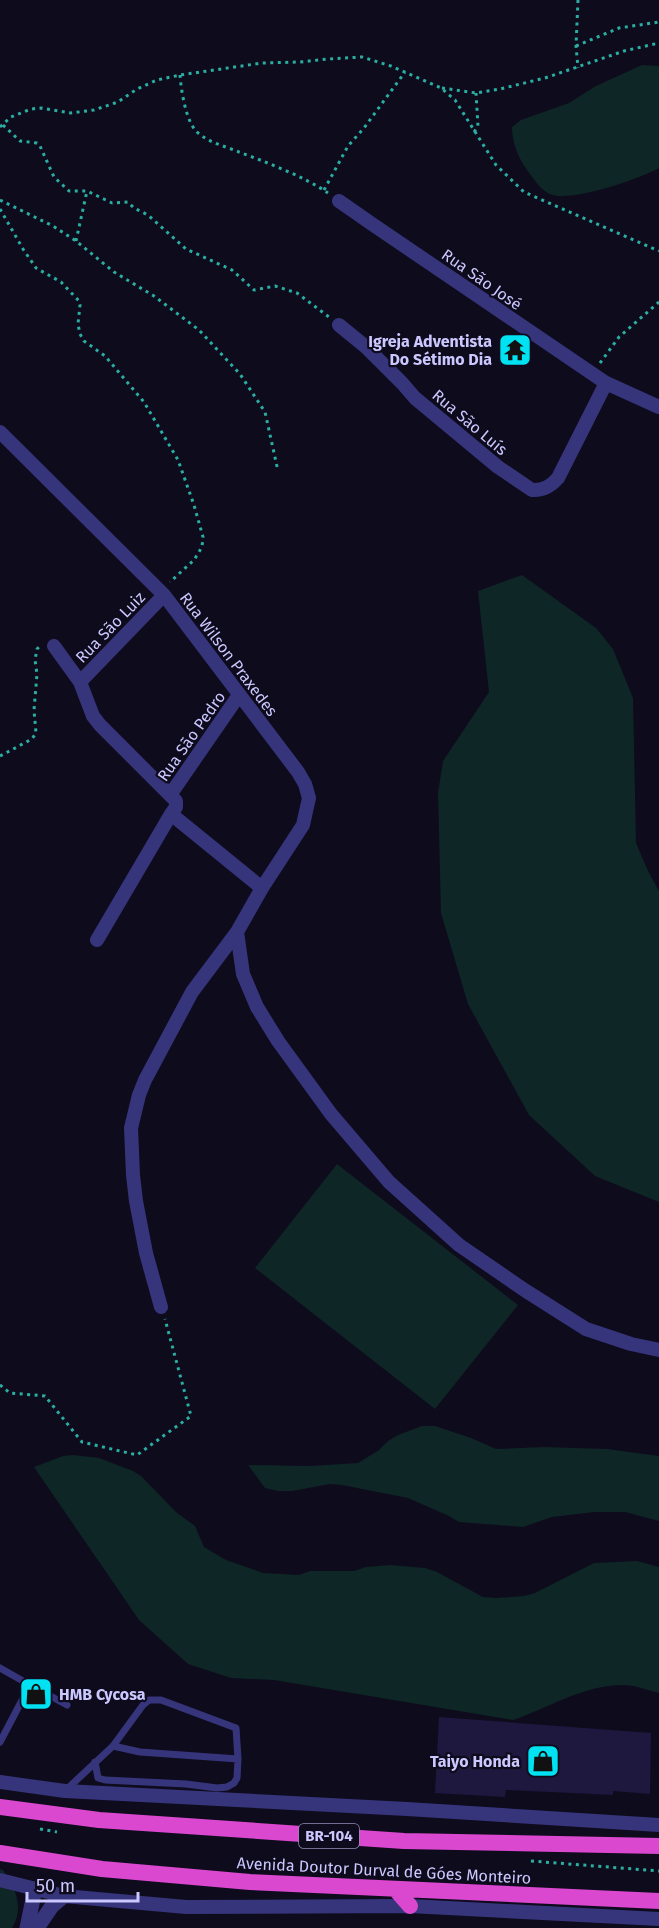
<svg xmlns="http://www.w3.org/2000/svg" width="659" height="1928" viewBox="0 0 659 1928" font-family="'Fira Sans',sans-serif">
  <rect width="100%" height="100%" fill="#0e0b1d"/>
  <path fill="#0e2625" d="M 642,65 L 659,66 L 659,168 C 639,179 575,201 553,195 C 541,192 534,179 527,170 C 518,158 512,142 512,127 L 521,120 L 569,103 L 596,86 Z
    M 522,575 L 596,628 L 613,649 L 633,698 L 636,843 L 648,871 L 659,891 L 659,1202 L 595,1176 L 529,1115 L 468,1004 L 441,913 L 438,793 L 443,761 L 489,692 L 478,591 Z
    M 337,1164 L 518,1305 L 435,1409 L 255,1268 Z
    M 422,1426 L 435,1426 L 471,1438 L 496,1449 L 544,1447 L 607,1449 L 659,1456 L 659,1521 L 625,1512 L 594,1512 L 552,1517 L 523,1527 L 459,1522 L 449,1516 L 408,1498 L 342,1485 L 330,1484 L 292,1491 L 278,1491 L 265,1488 L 248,1465 L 310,1466 L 358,1463 L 379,1450 L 388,1441 L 398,1435 Z
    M 73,1455 L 99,1458 L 133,1471 L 141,1476 L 176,1512 L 195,1526 L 204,1547 L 226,1560 L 263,1573 L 299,1575 L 310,1571 L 354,1571 L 366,1567 L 390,1565 L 425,1568 L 437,1572 L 483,1597 L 497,1598 L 524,1596 L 535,1593 L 594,1563 L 637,1561 L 659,1567 L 659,1693 C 647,1690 635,1685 623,1685 C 583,1685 549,1708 513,1720 L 274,1680 L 231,1678 L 188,1664 L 139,1620 L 34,1467 L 63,1456 Z
    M 0,1869 L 3,1870 C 15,1888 25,1907 12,1928 L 0,1928 Z"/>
  <path fill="#1e173e" d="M 439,1717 L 651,1733 L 650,1794 L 613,1791 L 613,1795 L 506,1790 L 505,1797 L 435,1793 Z"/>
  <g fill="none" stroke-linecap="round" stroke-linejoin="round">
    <path stroke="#2baea2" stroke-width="3" stroke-dasharray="3 4.5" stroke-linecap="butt" d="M 578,0 L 576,46 L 578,68
      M 576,46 L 619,28 L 659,22
      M 180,75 C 181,90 186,122 197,132 C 209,143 225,146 239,152 C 266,162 305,177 328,193
      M 442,88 L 476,93 L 500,89 L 545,78 L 624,51 L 659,43
      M 3,125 L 20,141 L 37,143 L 40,146 L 54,177 L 69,191 L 87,191 L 112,203 L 128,202 L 134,208 L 148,215 L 186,249 L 232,270 L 254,290 L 275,286 L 297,293 L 329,317
      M 0,127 L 11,117 L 31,109 L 41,108 L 71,113 L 94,110 L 118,102 L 137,89 L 157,80 L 180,75 L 262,63 L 300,62 L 328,59 L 362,57 L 391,66 L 423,80 L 441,88 L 455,100 L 496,165 L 524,192 L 659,251
      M 474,132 L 478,126 L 476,93
      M 324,190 L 348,146 L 364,128 L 405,72
      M 0,200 L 53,226 L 76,241 L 114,272 L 154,296 L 199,330 L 240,374 L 265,412 L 278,471
      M 0,209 L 23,249 L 36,268 L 61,282 L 79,301 L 80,305 L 78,324 L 80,334 L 84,341 L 105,356 L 144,402 L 178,460 L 194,505 L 203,537 L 202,547 L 194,560 L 170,582
      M 76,241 L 87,191
      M 600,363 L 619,337 L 659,302
      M 0,756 L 32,739 L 36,733 L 34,710 L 37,674 L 35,660 L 37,649 L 42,644
      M 0,1385 L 10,1393 L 45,1396 L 82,1442 L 137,1455 L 191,1416 L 165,1319
      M 40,1829 L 57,1832
      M 531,1861 L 659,1871"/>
    <path stroke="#36357c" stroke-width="7" d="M 0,1668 L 30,1685 L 0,1742
      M 30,1685 L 67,1705
      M 113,1746 L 140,1752 L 238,1759
      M 67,1789 L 113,1746 L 143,1705 L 149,1700 L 161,1700 L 236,1728 L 238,1759 L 237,1778 L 234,1783 L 227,1787 L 217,1788 L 186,1784 L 105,1780 L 98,1778 L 95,1762"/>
    <path stroke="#36357c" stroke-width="14" d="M 339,201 L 372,224 L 606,383 L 659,407
      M 339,325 L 366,347 L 402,383 L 415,398 L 498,467 L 532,490 C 543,491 551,486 558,478 L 606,383
      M 0,432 L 164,595 L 298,772 L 305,784 L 309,798 L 303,825 L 262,888 L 237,932 L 192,992 L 145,1080 L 139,1095 L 131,1128 L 133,1175 L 136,1201 L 146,1253 L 161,1307
      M 54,646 L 80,682 L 93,716 L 100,725 L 176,801 L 176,807 L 171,814 L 262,888
      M 80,682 L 164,595
      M 170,795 L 239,695
      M 237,932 L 243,974 L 257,1007 L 278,1041 L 331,1114 L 389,1182 L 459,1245 L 526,1291 L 586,1329 L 631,1344 L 659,1350
      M 97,940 L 171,814
      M 0,1782 L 65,1791 L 407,1809 L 659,1825
      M 0,1880 L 64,1896 L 186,1907 L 410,1906 L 659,1919"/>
    <path stroke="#36357c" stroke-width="15" d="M 27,1928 L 35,1889
      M 37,1928 L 52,1906 L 64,1896"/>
    <path stroke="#db48d0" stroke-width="16" d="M 0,1807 L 99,1820 L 404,1841 L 659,1846
      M 0,1853 L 102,1869 L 250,1882 L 659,1901
      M 396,1890 L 410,1906"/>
  </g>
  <defs>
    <symbol id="temple-square" viewBox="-11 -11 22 22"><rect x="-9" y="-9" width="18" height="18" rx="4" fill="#00e1f2" stroke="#0e0b1d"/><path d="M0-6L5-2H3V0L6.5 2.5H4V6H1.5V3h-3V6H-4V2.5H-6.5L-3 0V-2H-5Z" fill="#111"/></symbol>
    <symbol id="shop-square" viewBox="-11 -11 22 22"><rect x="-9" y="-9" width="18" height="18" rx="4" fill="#00e1f2" stroke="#0e0b1d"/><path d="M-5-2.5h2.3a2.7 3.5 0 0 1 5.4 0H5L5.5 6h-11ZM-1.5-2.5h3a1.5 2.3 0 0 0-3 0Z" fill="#111"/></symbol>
  </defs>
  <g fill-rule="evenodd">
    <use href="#temple-square" x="496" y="331" width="38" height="38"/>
    <use href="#shop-square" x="17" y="1675" width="38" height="38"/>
    <use href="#shop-square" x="524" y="1742" width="38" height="38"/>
  </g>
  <g text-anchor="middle" stroke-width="4.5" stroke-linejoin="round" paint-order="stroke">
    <rect fill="#0e0b1d" stroke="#928fbb" stroke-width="1.5" x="299" y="1824" width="60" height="24" rx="4.5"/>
    <g font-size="15" font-weight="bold" fill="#cbc7ff">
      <text x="329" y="1841">BR-104</text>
    </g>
    <g font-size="16" fill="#cbc7ff" stroke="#0e0b1d">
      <text transform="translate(482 279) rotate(35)" y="6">Rua São José</text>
      <text transform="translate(470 422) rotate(40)" y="6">Rua São Luís</text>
      <text transform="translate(110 627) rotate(-46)" y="6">Rua São Luiz</text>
      <text transform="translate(229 654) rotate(53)" y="6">Rua Wilson Praxedes</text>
      <text transform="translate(191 736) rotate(-55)" y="6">Rua São Pedro</text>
      <text transform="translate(384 1870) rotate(3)" y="6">Avenida Doutor Durval de Góes Monteiro</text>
    </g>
    <g font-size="16" font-weight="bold" fill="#cbc7ff" stroke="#0e0b1d" text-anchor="end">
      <text x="492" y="347">Igreja Adventista<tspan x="492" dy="18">Do Sétimo Dia</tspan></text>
      <text x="59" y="1700" text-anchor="start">HMB Cycosa</text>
      <text x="520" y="1767">Taiyo Honda</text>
    </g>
  </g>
  <path d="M27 1892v9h111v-9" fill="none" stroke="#cbc7ff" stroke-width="3"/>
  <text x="36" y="1892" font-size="18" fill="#cbc7ff" stroke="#0e0b1d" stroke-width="4.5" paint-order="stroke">50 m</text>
</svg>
